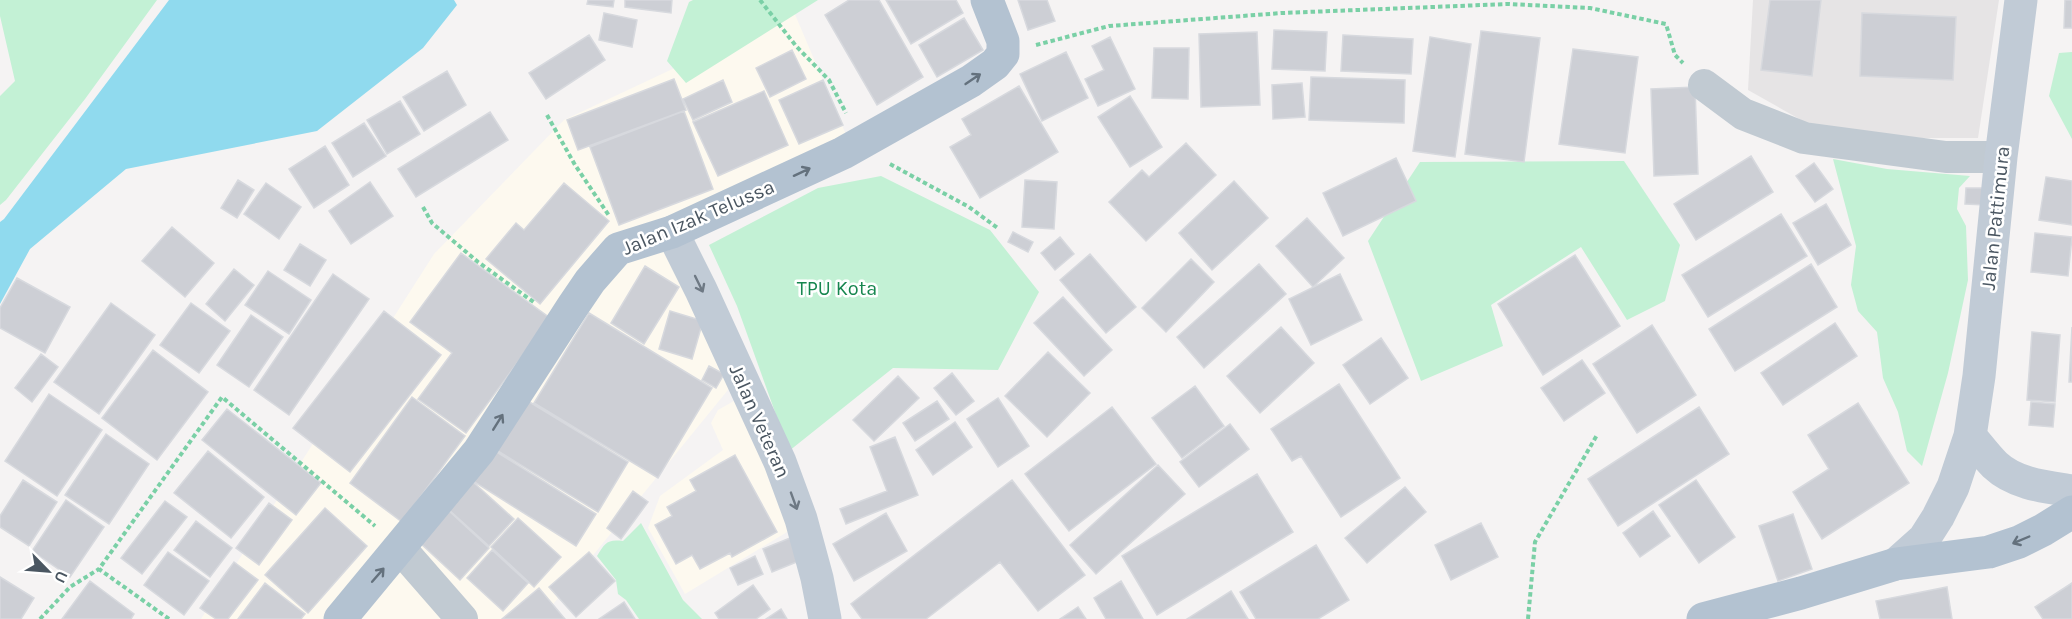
<svg xmlns="http://www.w3.org/2000/svg" width="2072" height="619" viewBox="0 0 2072 619" font-family="Karla,sans-serif">
  <rect width="100%" height="100%" fill="#f5f3f3"/>
  <path fill="#fdf9ef" d="M 794,12 L 858,163 L 669,248 L 732,385 L 541,619 L 201,619 L 434,254 L 564,120 Z
    M 741,397 L 792,529 L 685,594 L 648,528 L 660,496 L 723,450 L 711,423 L 718,410 Z"/>
  <path fill="#e6e4e5" d="M 1753,0 L 1999,0 L 1978,138 L 1921,138 L 1810,125 L 1748,90 Z"/>
  <path fill="#c3f1d5" d="M 0,0 L 157,0 L 85,99 L 6,200 L 0,205 L 0,96 L 15,81 L 0,16 Z
    M 693,0 L 818,0 L 686,83 L 667,61 L 689,2 Z
    M 2072,52 L 2072,139 L 2049,96 L 2059,53 Z
    M 1833,159 L 1887,169 L 1970,176 L 1959,188 L 1957,209 L 1966,226 L 1968,280 L 1948,373 L 1922,466 L 1907,451 L 1898,412 L 1883,378 L 1877,332 L 1858,311 L 1851,285 L 1856,246 Z
    M 1624,161 L 1680,245 L 1665,301 L 1627,320 L 1581,247 L 1491,305 L 1503,346 L 1421,381 L 1368,241 L 1420,162 Z
    M 881,176 L 990,230 L 1039,292 L 998,370 L 893,368 L 789,451 L 737,306 L 709,245 L 818,188 Z
    M 641,523 L 683,600 L 702,619 L 639,619 L 626,600 L 618,594 L 616,580 L 597,556 C 605,543 607,539 623,541 Z"/>
  <path fill="#90daee" d="M 169,0 L 454,0 L 457,5 L 423,48 L 317,131 L 126,169 L 30,249 L 0,304 L 0,222 L 4,219 Z"/>
  <path fill="#cdcfd5" stroke="#d7d9de" stroke-width="1.5" d="M 588,0 L 614,0 L 613,7 L 587,4 Z
    M 625,0 L 672,0 L 671,13 L 625,7 Z
    M 849,0 L 879,0 L 923,77 L 877,105 L 825,15 Z
    M 886,0 L 956,0 L 963,13 L 911,44 Z
    M 1018,0 L 1047,0 L 1055,21 L 1028,30 Z
    M 1770,0 L 1821,0 L 1812,76 L 1761,70 Z
    M 2065,0 L 2072,0 L 2072,28 L 2064,28 Z
    M 604,13 L 637,20 L 632,47 L 599,40 Z
    M 1862,13 L 1956,17 L 1953,80 L 1860,76 Z
    M 964,18 L 983,50 L 937,77 L 919,45 Z
    M 1274,30 L 1327,32 L 1325,71 L 1272,69 Z
    M 1481,31 L 1540,38 L 1524,162 L 1465,154 Z
    M 1257,32 L 1260,105 L 1201,107 L 1199,34 Z
    M 589,35 L 605,60 L 546,99 L 529,73 Z
    M 1343,35 L 1413,39 L 1411,74 L 1341,71 Z
    M 1110,37 L 1135,89 L 1098,106 L 1085,79 L 1104,70 L 1092,46 Z
    M 1430,37 L 1471,44 L 1455,157 L 1413,151 Z
    M 1154,48 L 1189,48 L 1188,99 L 1152,98 Z
    M 1573,49 L 1638,57 L 1625,153 L 1559,144 Z
    M 792,50 L 806,79 L 770,97 L 756,68 Z
    M 1066,52 L 1088,98 L 1042,121 L 1020,74 Z
    M 447,71 L 466,105 L 424,131 L 403,97 Z
    M 1311,77 L 1405,80 L 1404,123 L 1309,120 Z
    M 674,79 L 686,110 L 578,150 L 567,120 Z
    M 723,80 L 732,102 L 693,120 L 683,99 Z
    M 823,80 L 843,125 L 799,144 L 779,100 Z
    M 1302,83 L 1305,117 L 1273,119 L 1272,85 Z
    M 1019,86 L 1058,152 L 980,198 L 950,147 L 971,135 L 962,119 Z
    M 1695,87 L 1698,174 L 1654,176 L 1651,89 Z
    M 764,91 L 788,145 L 718,176 L 693,122 Z
    M 1130,96 L 1162,147 L 1130,167 L 1098,117 Z
    M 400,101 L 420,134 L 387,154 L 367,120 Z
    M 684,111 L 713,189 L 619,225 L 590,147 Z
    M 490,112 L 508,140 L 416,197 L 398,169 Z
    M 364,123 L 386,156 L 353,177 L 332,143 Z
    M 1186,143 L 1216,175 L 1146,241 L 1109,202 L 1142,170 L 1149,177 Z
    M 325,146 L 349,185 L 314,208 L 289,169 Z
    M 1751,156 L 1773,192 L 1696,240 L 1674,204 Z
    M 1396,158 L 1416,201 L 1343,236 L 1323,193 Z
    M 1814,163 L 1833,189 L 1815,202 L 1796,176 Z
    M 2046,177 L 2072,181 L 2072,225 L 2039,220 Z
    M 238,180 L 254,190 L 237,218 L 221,208 Z
    M 1025,180 L 1057,182 L 1054,229 L 1022,227 Z
    M 1234,181 L 1268,218 L 1212,270 L 1179,233 Z
    M 370,182 L 393,216 L 351,244 L 329,211 Z
    M 266,183 L 301,207 L 279,239 L 244,214 Z
    M 564,183 L 609,221 L 540,304 L 486,259 L 516,223 L 524,230 Z
    M 1966,188 L 1987,188 L 1986,205 L 1965,204 Z
    M 1826,204 L 1851,245 L 1818,265 L 1793,223 Z
    M 1781,214 L 1807,256 L 1708,317 L 1682,275 Z
    M 1307,218 L 1344,258 L 1313,287 L 1276,246 Z
    M 172,227 L 214,263 L 185,297 L 142,261 Z
    M 1013,232 L 1033,242 L 1028,252 L 1008,242 Z
    M 2035,233 L 2072,237 L 2068,276 L 2031,272 Z
    M 1060,237 L 1074,254 L 1055,270 L 1041,253 Z
    M 300,244 L 326,260 L 310,286 L 284,270 Z
    M 461,253 L 550,318 L 466,433 L 418,399 L 452,353 L 410,322 Z
    M 1090,254 L 1136,307 L 1106,333 L 1060,280 Z
    M 1575,255 L 1620,326 L 1543,375 L 1498,304 Z
    M 1191,259 L 1214,282 L 1166,332 L 1142,308 Z
    M 1259,264 L 1286,294 L 1204,368 L 1177,337 Z
    M 1811,264 L 1837,307 L 1735,371 L 1709,329 Z
    M 645,266 L 679,287 L 644,344 L 611,323 Z
    M 234,269 L 254,285 L 225,321 L 206,304 Z
    M 268,271 L 311,300 L 289,334 L 245,305 Z
    M 333,274 L 369,299 L 289,415 L 254,390 Z
    M 1340,274 L 1362,320 L 1311,345 L 1289,299 Z
    M 17,278 L 70,307 L 45,353 L 0,328 L 0,308 Z
    M 1063,297 L 1112,350 L 1084,376 L 1034,323 Z
    M 111,303 L 155,335 L 99,414 L 54,382 Z
    M 191,303 L 230,331 L 199,373 L 160,345 Z
    M 384,311 L 441,355 L 350,472 L 293,428 Z
    M 670,311 L 703,321 L 692,359 L 659,349 Z
    M 589,313 L 712,388 L 658,478 L 534,403 Z
    M 251,315 L 283,337 L 249,387 L 217,365 Z
    M 1835,323 L 1857,356 L 1783,405 L 1761,373 Z
    M 1652,325 L 1696,395 L 1637,433 L 1593,364 Z
    M 1281,327 L 1314,363 L 1260,413 L 1227,376 Z
    M 2072,327 L 2072,382 L 2069,382 Z
    M 2032,332 L 2060,335 L 2055,402 L 2027,400 Z
    M 1381,338 L 1408,378 L 1370,404 L 1343,365 Z
    M 153,350 L 208,392 L 157,460 L 102,418 Z
    M 1048,352 L 1090,393 L 1047,437 L 1005,396 Z
    M 41,354 L 58,367 L 32,402 L 15,388 Z
    M 1582,360 L 1605,393 L 1564,421 L 1541,388 Z
    M 709,366 L 724,374 L 716,388 L 702,380 Z
    M 952,373 L 974,401 L 956,415 L 934,388 Z
    M 898,376 L 919,398 L 874,441 L 853,420 Z
    M 1339,384 L 1400,478 L 1341,517 L 1301,456 L 1292,461 L 1271,429 Z
    M 1195,386 L 1224,426 L 1182,458 L 1152,418 Z
    M 49,394 L 102,430 L 57,496 L 5,461 Z
    M 412,397 L 465,436 L 402,522 L 350,483 Z
    M 523,398 L 628,462 L 598,512 L 493,448 Z
    M 998,398 L 1029,446 L 998,467 L 967,419 Z
    M 937,401 L 949,419 L 915,441 L 903,423 Z
    M 2031,402 L 2055,404 L 2053,427 L 2029,425 Z
    M 1858,403 L 1909,483 L 1822,539 L 1793,492 L 1829,469 L 1808,435 Z
    M 1112,407 L 1156,464 L 1069,531 L 1025,474 Z
    M 1699,407 L 1729,454 L 1618,526 L 1588,479 Z
    M 227,409 L 321,483 L 296,515 L 202,440 Z
    M 955,422 L 972,447 L 933,475 L 916,450 Z
    M 1230,424 L 1249,449 L 1199,487 L 1180,462 Z
    M 106,434 L 149,464 L 109,524 L 65,495 Z
    M 895,437 L 918,495 L 846,524 L 840,509 L 887,491 L 870,447 Z
    M 492,449 L 596,514 L 576,546 L 473,481 Z
    M 208,451 L 264,497 L 231,538 L 174,493 Z
    M 735,455 L 777,532 L 732,557 L 730,553 L 700,569 L 692,555 L 676,564 L 655,525 L 672,516 L 667,507 L 696,491 L 690,480 Z
    M 1158,465 L 1185,494 L 1096,574 L 1070,545 Z
    M 1257,474 L 1293,532 L 1157,615 L 1122,556 Z
    M 23,480 L 57,502 L 29,546 L 0,527 L 0,516 Z
    M 1012,480 L 1085,575 L 1038,611 L 1000,562 L 926,619 L 862,619 L 851,604 Z
    M 1696,480 L 1735,537 L 1699,563 L 1659,505 Z
    M 473,482 L 514,519 L 489,546 L 448,509 Z
    M 1405,487 L 1426,512 L 1367,563 L 1345,538 Z
    M 633,491 L 648,502 L 621,539 L 607,528 Z
    M 66,500 L 104,527 L 70,577 L 32,551 Z
    M 165,501 L 187,517 L 142,574 L 121,558 Z
    M 269,503 L 292,520 L 259,565 L 236,548 Z
    M 325,508 L 367,546 L 308,613 L 265,575 Z
    M 448,510 L 489,548 L 460,580 L 419,542 Z
    M 1653,511 L 1670,536 L 1640,557 L 1623,533 Z
    M 886,513 L 907,551 L 854,581 L 833,544 Z
    M 1793,514 L 1812,569 L 1778,581 L 1759,526 Z
    M 518,518 L 561,557 L 534,587 L 491,547 Z
    M 196,521 L 232,548 L 210,577 L 174,550 Z
    M 1481,523 L 1498,557 L 1451,580 L 1435,545 Z
    M 790,538 L 799,561 L 772,572 L 763,549 Z
    M 1316,545 L 1349,600 L 1318,619 L 1256,619 L 1240,592 Z
    M 492,550 L 528,583 L 503,611 L 467,578 Z
    M 168,552 L 209,581 L 184,615 L 144,585 Z
    M 589,552 L 615,581 L 576,617 L 549,587 Z
    M 755,556 L 763,574 L 738,585 L 730,568 Z
    M 234,562 L 258,580 L 228,619 L 216,619 L 200,608 Z
    M 0,577 L 34,598 L 21,619 L 0,619 Z
    M 90,581 L 134,614 L 131,619 L 62,619 Z
    M 1121,581 L 1143,619 L 1106,619 L 1094,598 Z
    M 265,583 L 305,614 L 301,619 L 238,619 Z
    M 2072,583 L 2072,619 L 2043,619 L 2035,607 Z
    M 753,585 L 770,609 L 756,619 L 719,619 L 715,613 Z
    M 1947,587 L 1952,619 L 1880,619 L 1876,601 Z
    M 539,588 L 565,619 L 502,619 Z
    M 1231,591 L 1248,619 L 1187,619 Z
    M 624,602 L 635,619 L 599,619 Z
    M 1078,607 L 1086,619 L 1060,619 Z
    M 781,609 L 787,619 L 766,619 Z"/>
  <g fill="none" stroke-linecap="round" stroke-linejoin="round">
    <path stroke="#7ad0a6" stroke-width="4" stroke-dasharray="4.5 3" stroke-linecap="butt" d="M 760,0 L 796,46 L 829,80 L 846,113
      M 1036,45 L 1109,26 L 1282,13 L 1508,4 L 1590,8 L 1666,24 L 1675,55 L 1683,63
      M 547,115 L 575,165 L 610,217
      M 890,164 L 969,207 L 999,229
      M 423,207 L 432,223 L 478,262 L 535,303
      M 40,619 L 70,587 L 99,569
      M 169,619 L 99,569 L 222,397 L 375,526
      M 1528,619 L 1535,542 L 1597,435"/>
    <path stroke="#c1cad2" stroke-width="32" d="M 1704,85 L 1743,114 L 1804,138 L 1946,157 L 2001,157
      M 400,548 L 462,619"/>
    <path stroke="#c1cbd6" stroke-width="33" d="M 672,232 L 701,290 L 780,462 L 801,519 L 817,578 L 825,619
      M 1970,436 C 1978,445 1986,456 1995,465 C 2015,484 2046,487 2072,491
      M 1896,564 L 1924,539 L 1938,517 L 1953,487 L 1970,436 L 1979,376 L 2001,157 L 2021,0"/>
    <path stroke="#b3c2d1" stroke-width="33" d="M 340,619 L 479,451 L 573,306 L 590,281 L 618,249 L 672,232 L 843,153 L 971,81 L 995,64 L 1003,54 L 1003,41 L 987,0
      M 1703,619 L 1801,593 L 1896,564 L 1989,552 L 2019,542 L 2043,530 L 2072,512"/>
  </g>
  <defs><path id="oneway-shaft" d="M-6 0H5M1.5-3L5.5 0L1.5 3" fill="none" stroke-width="1.6" stroke-linecap="round" stroke-linejoin="round" transform="scale(1.5)"/></defs>
  <g stroke="#64717d">
    <use href="#oneway-shaft" transform="translate(973 79) rotate(-34)"/>
    <use href="#oneway-shaft" transform="translate(802 172) rotate(-25)"/>
    <use href="#oneway-shaft" transform="translate(498 422) rotate(-58)"/>
    <use href="#oneway-shaft" transform="translate(2021 540) rotate(157)"/>
    <use href="#oneway-shaft" transform="translate(378 575) rotate(-49)"/>
  </g>
  <g stroke="#6e7984">
    <use href="#oneway-shaft" transform="translate(699 284) rotate(64)"/>
    <use href="#oneway-shaft" transform="translate(794 501) rotate(70)"/>
  </g>
  <g text-anchor="middle" stroke-width="5" stroke-linejoin="round" paint-order="stroke">
    <g font-size="20" fill="#4a5661" stroke="#fff">
      <text transform="translate(698 217) rotate(-23)" y="7">Jalan Izak Telussa</text>
      <text transform="translate(1995 218) rotate(-84)" y="7">Jalan Pattimura</text>
      <text transform="translate(760 421) rotate(66)" y="7">Jalan Veteran</text>
    </g>
    <g font-size="20" fill="#17864f" stroke="#fff">
      <text x="837" y="295">TPU Kota</text>
    </g>
  </g>
  <g transform="translate(48 571) rotate(115)" stroke="#ffffff" stroke-width="4.5" paint-order="stroke">
  <path d="M0-4.5L10 22L0 15L-10 22Z" fill="#4a5661"/>
  <text y="-9" font-size="16" font-weight="bold" text-anchor="middle" fill="#4a5661">U</text>
  </g>
</svg>
